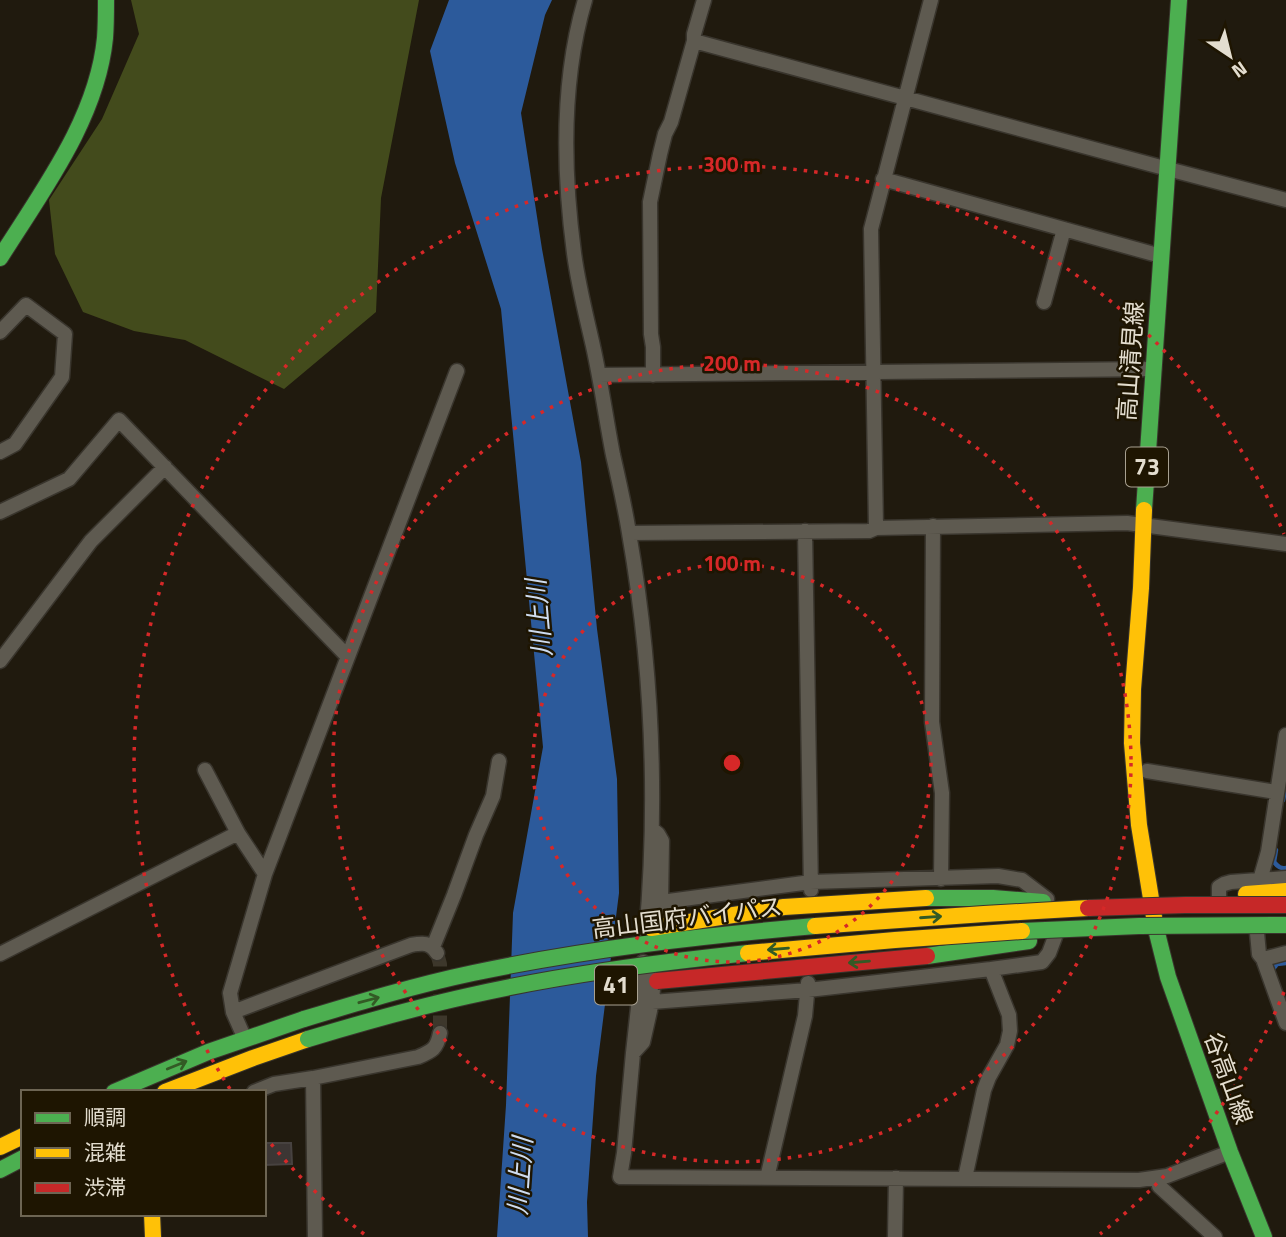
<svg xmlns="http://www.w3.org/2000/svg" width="1286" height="1237" viewBox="0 0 1286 1237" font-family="'Titillium Web','Noto Sans JP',sans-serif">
  <rect width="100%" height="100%" fill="#201a0e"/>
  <path fill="#434b1c" d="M 131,0 L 419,0 L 381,198 L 376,312 L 284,389 L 185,340 L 134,331 L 83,312 L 55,254 L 49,200 L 102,119 L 139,34 Z"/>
  <path fill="#2c5a9b" d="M 449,0 L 552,0 L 545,15 L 521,113 L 542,249 L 581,462 L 597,629 L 617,779 L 619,893 L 596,1076 L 587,1202 L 588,1237 L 497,1237 L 506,1105 L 513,913 L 543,747 L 501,309 L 455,163 L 430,51 Z"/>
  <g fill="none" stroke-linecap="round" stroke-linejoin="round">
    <path stroke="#2c5a9b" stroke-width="4.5" d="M 1283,800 L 1286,784
      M 1276,850 L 1274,862 C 1278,867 1281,869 1286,868
      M 1274,974 L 1273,969 L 1277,964 L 1286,963"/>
  </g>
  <path fill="#3c3634" stroke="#474240" stroke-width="2" d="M 264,1143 L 291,1143 L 292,1164 L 264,1165 Z"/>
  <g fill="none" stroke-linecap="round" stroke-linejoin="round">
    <path stroke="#3d372b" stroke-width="14" stroke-dasharray="14 7" stroke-linecap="butt" d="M 437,953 L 440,964 L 440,1033"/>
    <defs>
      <path id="street" d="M 585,0 C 561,81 563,170 574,253 C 578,284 586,315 593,346 C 601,382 606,419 613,455 C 619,481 625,507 629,533 C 652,665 658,801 646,935
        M 694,41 L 1168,169 L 1286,200
        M 883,179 L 1161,256
        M 1044,302 L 1064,229
        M 0,332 L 26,305 L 65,334 L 62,377 L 15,444 L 0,452
        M 599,375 L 1154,369
        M 653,375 L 653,347 L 651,334 L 650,202 L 660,154 L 665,134 L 671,122 L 694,41 L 694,34 L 704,0
        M 0,512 L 69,479 L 119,420 L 347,656
        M 933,526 L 932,722 L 942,793 L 941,879
        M 876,528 L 871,229 L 931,0
        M 805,531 L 811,890
        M 629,533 L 869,531 L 876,528 L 1127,523 L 1286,544
        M 0,661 L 91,541 L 165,467
        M 205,770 L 238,833 L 265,874
        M 1147,771 L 1276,792
        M 652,829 L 658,834 L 662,841 L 661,902
        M 1260,880 L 1268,852 L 1286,735
        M 1219,896 L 1219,887 L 1224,884 L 1231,882 L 1286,878
        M 658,932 L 661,902 L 811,882 L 998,876 L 1022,880 L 1047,899
        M 1257,933 L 1259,954 L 1263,959 L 1286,1023
        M 433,947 L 454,895 L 476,835 L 493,796 L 499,761
        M 0,954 L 238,833
        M 1263,959 L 1286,953
        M 654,976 L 652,1002 L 808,990 L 991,969
        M 652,1002 L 643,1042 L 633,1053 L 624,1153 L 620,1177 L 1139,1180 L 1167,1176 L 1230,1152
        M 233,1012 L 411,945 C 423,943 430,942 437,953
        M 245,1039 L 233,1012 L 230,993 L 265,874 L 457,371
        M 633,1053 L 643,962
        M 313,1078 L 315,1237
        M 254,1092 L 274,1084 L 313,1078 L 418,1057 C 432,1051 437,1049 440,1033
        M 767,1178 L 805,1016 L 808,983
        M 965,1178 L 984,1090 L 989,1077 L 1007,1045 L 1010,1031 L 1009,1015 L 991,969 L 1042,962 L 1049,953 L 1055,937
        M 1159,1186 L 1215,1237
        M 895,1237 L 896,1178"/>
      <path id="fast" d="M 0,258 C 42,191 97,119 105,38 C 106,25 106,12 106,0
        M 1144,510 L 1179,0
        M 926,898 L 993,898 L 1043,902
        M 1157,933 L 1168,977 L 1230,1152 L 1264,1237
        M 927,956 L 1029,941
        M 114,1092 L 208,1052 L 304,1019
        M 0,1170 L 23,1158"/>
      <path id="slow" d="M 1144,510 L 1141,588 L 1133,689 L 1132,743 L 1139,825 L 1155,923
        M 1246,894 L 1286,891
        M 165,1092 L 253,1058 L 308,1039
        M 0,1147 L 23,1136
        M 152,1214 L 153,1237"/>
    </defs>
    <use href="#street" stroke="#39352d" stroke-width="17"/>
    <use href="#fast" stroke="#39352d" stroke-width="18"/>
    <use href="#slow" stroke="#39352d" stroke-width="18"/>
    <use href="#street" stroke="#5e5a50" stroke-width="14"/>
    <use href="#fast" stroke="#4caf50" stroke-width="16"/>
    <use href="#slow" stroke="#ffc107" stroke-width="16"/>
    <defs>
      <path id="fast-bridge" d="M 1022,931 L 1139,926 L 1286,925
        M 304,1019 C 360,1002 416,985 473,973 C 586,949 700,936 815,926
        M 308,1039 C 361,1023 414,1008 468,996 C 560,975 654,963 748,953"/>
      <path id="slow-bridge" d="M 815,926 L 984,914 L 1088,908
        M 651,928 L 784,907 L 926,898
        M 748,953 L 895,940 L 1022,931"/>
      <path id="jam-bridge" d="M 1088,908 L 1185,905 L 1286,905
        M 657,981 L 927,956"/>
    </defs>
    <use href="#fast-bridge" stroke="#39352d" stroke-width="18" stroke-linecap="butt"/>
    <use href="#slow-bridge" stroke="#39352d" stroke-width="18" stroke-linecap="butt"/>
    <use href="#jam-bridge" stroke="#39352d" stroke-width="18" stroke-linecap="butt"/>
    <use href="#fast-bridge" stroke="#4caf50" stroke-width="16"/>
    <use href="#slow-bridge" stroke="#ffc107" stroke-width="16"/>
    <use href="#jam-bridge" stroke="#c62828" stroke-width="16"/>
  </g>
  <defs><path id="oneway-shaft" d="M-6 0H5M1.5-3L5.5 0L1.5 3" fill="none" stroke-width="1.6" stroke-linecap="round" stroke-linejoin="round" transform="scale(1.75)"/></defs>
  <g stroke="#335a25">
    <use href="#oneway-shaft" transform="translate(931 917) rotate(-4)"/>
    <use href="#oneway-shaft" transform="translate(778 949) rotate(175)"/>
    <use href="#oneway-shaft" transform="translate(859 962) rotate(175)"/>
    <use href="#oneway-shaft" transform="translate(369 1000) rotate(-15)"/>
    <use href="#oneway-shaft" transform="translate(177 1065) rotate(-22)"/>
  </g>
  <g fill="none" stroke="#d62828" stroke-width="3.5" stroke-dasharray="3.5 7">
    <circle cx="732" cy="763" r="199"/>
    <circle cx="732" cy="763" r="399"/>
    <path d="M1284 992A598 598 0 0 1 1100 1234M364 1234A598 598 0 0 1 267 1139M230 1089A598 598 0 1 1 1284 534"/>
  </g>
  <g text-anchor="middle" stroke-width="5" stroke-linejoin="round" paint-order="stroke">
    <g fill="#1e1501" stroke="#a8a191" stroke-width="2">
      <rect x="1126" y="447.5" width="42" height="39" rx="5"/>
      <rect x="595" y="965.5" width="42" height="39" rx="5"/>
    </g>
    <g font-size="23" font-weight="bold" fill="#e3ddcf">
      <text x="1147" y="475">73</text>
      <text x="616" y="993">41</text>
    </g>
    <g font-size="24" fill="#e3ddcf" stroke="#1e1501">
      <text transform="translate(1131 361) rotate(-86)" y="8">高山清見線</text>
      <text transform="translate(687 918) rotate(-7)" y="8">高山国府バイパス</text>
      <text transform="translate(1228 1078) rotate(70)" y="8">谷高山線</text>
    </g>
    <g font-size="26" font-style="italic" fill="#cedcf0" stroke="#1e1501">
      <text transform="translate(539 618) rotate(-95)" y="9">川上川</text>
      <text transform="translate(520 1176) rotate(-86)" y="9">川上川</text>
    </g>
  </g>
  <circle cx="732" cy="763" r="10" fill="#d62828" stroke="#1e1501" stroke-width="3.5"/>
  <g font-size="21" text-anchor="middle" font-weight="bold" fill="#d62828" stroke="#1e1501" stroke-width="5" stroke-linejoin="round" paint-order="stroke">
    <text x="732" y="172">300 m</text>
    <text x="732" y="371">200 m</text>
    <text x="732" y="571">100 m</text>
  </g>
  <rect x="21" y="1090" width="245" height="126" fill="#1e1501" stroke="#6d6553" stroke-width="2"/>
  <rect x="35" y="1113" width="35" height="10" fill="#4caf50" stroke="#6d6553" stroke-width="2"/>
  <text x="84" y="1125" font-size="21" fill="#e3ddcf">順調</text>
  <rect x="35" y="1148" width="35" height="10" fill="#ffc107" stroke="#6d6553" stroke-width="2"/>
  <text x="84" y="1160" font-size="21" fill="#e3ddcf">混雑</text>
  <rect x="35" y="1183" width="35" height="10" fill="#c62828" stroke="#6d6553" stroke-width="2"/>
  <text x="84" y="1195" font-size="21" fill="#e3ddcf">渋滞</text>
  <g transform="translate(1230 56) rotate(145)" stroke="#1e1501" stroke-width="5" paint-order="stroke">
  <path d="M0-5L12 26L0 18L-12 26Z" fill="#e3ddcf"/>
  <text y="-10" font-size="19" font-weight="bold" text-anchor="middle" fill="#e3ddcf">N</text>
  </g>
</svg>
